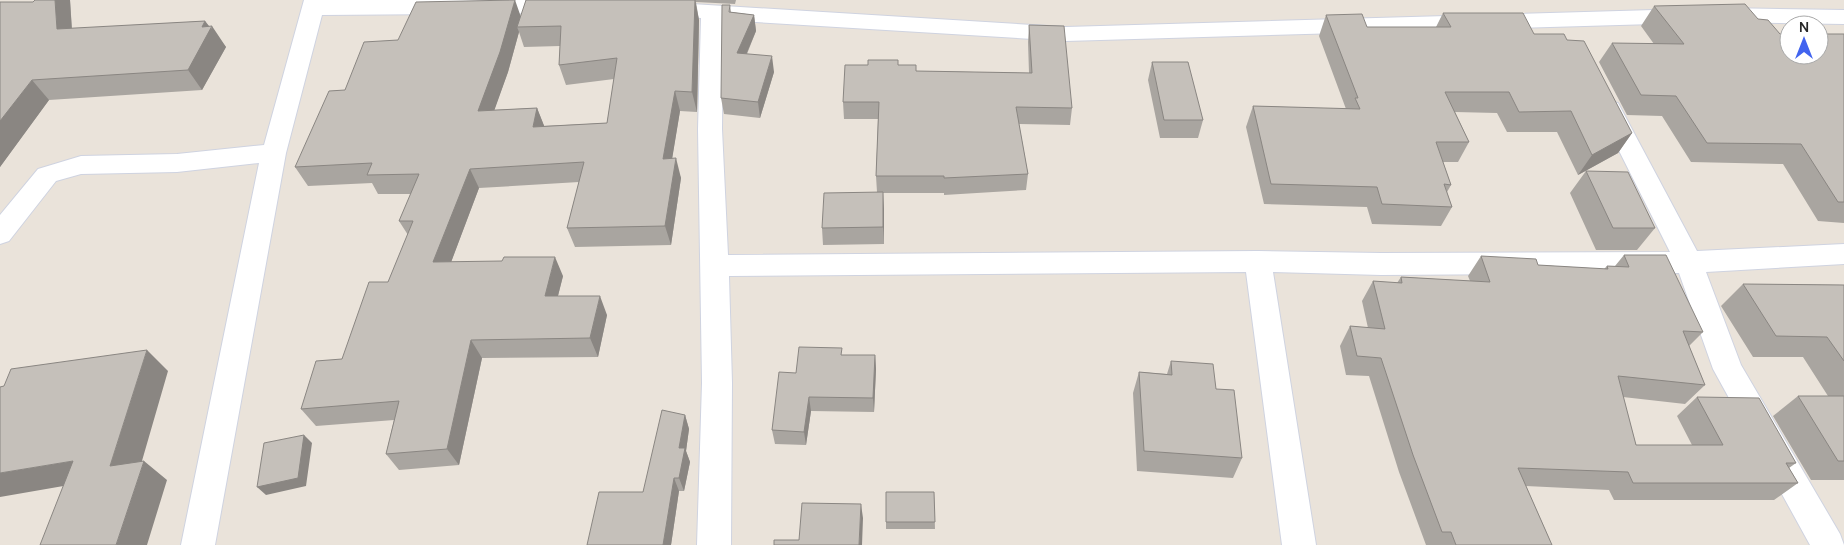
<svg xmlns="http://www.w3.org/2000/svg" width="1844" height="545" viewBox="0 0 1844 545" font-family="Manrope,sans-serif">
  <rect width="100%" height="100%" fill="#eae3da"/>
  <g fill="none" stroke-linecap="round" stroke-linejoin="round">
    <defs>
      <path id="minor" d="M 304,0 L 565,0 L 570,1 L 573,6 L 570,11 L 562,13 L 322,15 L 286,153 L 215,545 L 181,545 L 259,163 L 177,172 L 81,174 L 56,181 L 9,241 L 0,244 L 0,215 L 38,169 L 81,156 L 177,154 L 264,145 Z
        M 660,2 L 1066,27 L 1723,8 L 1844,10 L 1844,24 L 1723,22 L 1066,41 L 723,20 L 722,129 L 728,255 L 1258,251 L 1381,253 L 1670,252 L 1598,109 L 1602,103 L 1610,101 L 1618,103 L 1697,251 L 1844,244 L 1844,264 L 1706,272 L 1741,365 L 1840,534 L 1844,545 L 1810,545 L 1713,369 L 1679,273 L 1381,275 L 1273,272 L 1316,545 L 1282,545 L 1246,272 L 729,276 L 732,383 L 731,545 L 697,545 L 702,383 L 698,129 L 701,18 L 652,14 L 649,9 L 652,4 Z"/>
    </defs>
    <use href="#minor" stroke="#cfd3e0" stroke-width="2"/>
    <use href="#minor" fill="#fff" fill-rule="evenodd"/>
  </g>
  <path fill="#a9a5a0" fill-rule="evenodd" d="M 70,0 L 72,29 L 205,21 L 226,47 L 202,90 L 49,100 L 0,167 L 0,2 L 33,2 Z
    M 526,0 L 736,0 L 735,4 L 696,2 L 699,20 L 697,112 L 680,111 L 672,158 L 681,178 L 671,245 L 575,247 L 567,228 L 579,182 L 479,188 L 451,262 L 563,276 L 558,296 L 607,315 L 598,357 L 482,358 L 459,465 L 399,470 L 386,454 L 394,420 L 316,426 L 301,409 L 342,359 L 388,282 L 408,235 L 399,221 L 411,194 L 378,194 L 372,183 L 308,186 L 295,167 L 345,90 L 398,40 L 521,16 ZM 519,32 L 524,47 L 560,46 L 559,65 L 566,85 L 614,79 L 607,123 L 544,126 L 537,108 L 494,110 L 508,72 Z
    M 730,5 L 731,12 L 754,15 L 756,31 L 747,54 L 774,72 L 760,118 L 724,114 L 721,98 Z
    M 1654,6 L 1758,19 L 1780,34 L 1844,34 L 1844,223 L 1818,221 L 1783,164 L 1691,162 L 1662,116 L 1627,115 L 1599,62 L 1612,43 L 1654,44 L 1641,26 Z
    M 1443,13 L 1534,34 L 1567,40 L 1632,133 L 1618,153 L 1578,175 L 1557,132 L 1507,132 L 1497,113 L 1455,112 L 1469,142 L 1458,162 L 1443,162 L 1451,185 L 1447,192 L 1452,207 L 1441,226 L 1372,224 L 1367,207 L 1264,204 L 1246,127 L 1253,106 L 1346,109 L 1319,36 L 1326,15 L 1367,27 L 1436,27 Z
    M 1029,25 L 1072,108 L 1070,125 L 1019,124 L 1028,174 L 1026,190 L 944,195 L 944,193 L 883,193 L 884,244 L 823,245 L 822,228 L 877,192 L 876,176 L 878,119 L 844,119 L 843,102 L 899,65 L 916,71 L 1029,73 L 1028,42 Z
    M 1152,62 L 1203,120 L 1198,138 L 1160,138 L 1148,80 Z
    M 1586,171 L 1655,228 L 1637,250 L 1596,250 L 1570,193 Z
    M 1624,255 L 1703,332 L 1689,346 L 1705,385 L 1685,404 L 1623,397 L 1636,445 L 1692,445 L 1677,416 L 1697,397 L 1796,463 L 1789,468 L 1798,483 L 1774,500 L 1614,500 L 1609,490 L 1526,486 L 1552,545 L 1426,545 L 1399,472 L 1369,376 L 1346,375 L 1340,346 L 1350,326 L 1368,328 L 1362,301 L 1373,281 L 1397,283 L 1401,277 L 1470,281 L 1468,276 L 1481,256 L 1538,265 L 1604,269 L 1607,266 L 1615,266 Z
    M 1743,284 L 1844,285 L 1844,480 L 1811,480 L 1773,416 L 1798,396 L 1828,396 L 1803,357 L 1753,357 L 1721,306 Z
    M 843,355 L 875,355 L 876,369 L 874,412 L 811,411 L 806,445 L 775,444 L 772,430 L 796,373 Z
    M 1171,361 L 1216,389 L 1242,458 L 1233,478 L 1137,471 L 1133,393 L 1139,372 L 1167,374 Z
    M 685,415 L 689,429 L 686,451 L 690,462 L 684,491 L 679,491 L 671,545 L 587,545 L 643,492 Z
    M 934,492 L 935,529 L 886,529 L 886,522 Z"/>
  <path fill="#8a8682" d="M 55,0 L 70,0 L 73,50 L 57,29 Z
    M 515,0 L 522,20 L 517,27 L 519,32 L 508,72 L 487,131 L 478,111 Z
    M 695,0 L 699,20 L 697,112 L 692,92 Z
    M 754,15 L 756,31 L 740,69 L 737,53 Z
    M 205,21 L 211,29 L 212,26 L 226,47 L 202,90 L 188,70 L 202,27 Z
    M 772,56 L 774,72 L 760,118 L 758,102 Z
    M 32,80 L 49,100 L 0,167 L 0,121 Z
    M 675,91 L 680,111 L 669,178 L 663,159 Z
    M 537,108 L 545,128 L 533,127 Z
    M 1632,133 L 1618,153 L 1578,175 L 1592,155 Z
    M 676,158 L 681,178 L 671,245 L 665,226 Z
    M 470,169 L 479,188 L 444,281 L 433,262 Z
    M 883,192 L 884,209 L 884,244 L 883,227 Z
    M 555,257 L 563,276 L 553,315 L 545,296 Z
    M 600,296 L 607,315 L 598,357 L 590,338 Z
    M 471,340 L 482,358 L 459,465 L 447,449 Z
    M 147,350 L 168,371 L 135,485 L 110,466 Z
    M 875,355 L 876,369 L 874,412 L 873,398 Z
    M 809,397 L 811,411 L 806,445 L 804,432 Z
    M 685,415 L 689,429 L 686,451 L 690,462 L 684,491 L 679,478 L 679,448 Z
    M 304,435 L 312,443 L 306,486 L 266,495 L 257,487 Z
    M 73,461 L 98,480 L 0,497 L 0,473 Z
    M 144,461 L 167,480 L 147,545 L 116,545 Z
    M 674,478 L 679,491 L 671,545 L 663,545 Z
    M 861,504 L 863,518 L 862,545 L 859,545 Z"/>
  <path fill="#c5c0ba" stroke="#8a8682" d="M 35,0 L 55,0 L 57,29 L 205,21 L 202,27 L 212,26 L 188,70 L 32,80 L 0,121 L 0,2 L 33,2 Z
    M 515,0 L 500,52 L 478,111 L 537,108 L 533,127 L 607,123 L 617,58 L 559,65 L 561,26 L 517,27 L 526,0 L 695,0 L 692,92 L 675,91 L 663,159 L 676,158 L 665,226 L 567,228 L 584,162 L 470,169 L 433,262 L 502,261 L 504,257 L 555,257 L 545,296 L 600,296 L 590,338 L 471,340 L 447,449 L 386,454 L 399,401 L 301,409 L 316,361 L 342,359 L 369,282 L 388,282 L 413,221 L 399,221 L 419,174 L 367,175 L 372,163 L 295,167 L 329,91 L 345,90 L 364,42 L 398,40 L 416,2 Z
    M 1745,4 L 1758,19 L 1768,20 L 1780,34 L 1789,34 L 1789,55 L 1819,55 L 1819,34 L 1844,34 L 1844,202 L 1838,202 L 1801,144 L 1707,143 L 1676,96 L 1641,95 L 1612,43 L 1684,44 L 1654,6 Z
    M 722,5 L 730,5 L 729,12 L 754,15 L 737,53 L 772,56 L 758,102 L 721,98 Z
    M 1443,13 L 1523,13 L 1534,34 L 1564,34 L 1567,40 L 1584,41 L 1632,133 L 1592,155 L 1571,111 L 1519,112 L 1509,92 L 1445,92 L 1469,142 L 1436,142 L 1451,185 L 1444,184 L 1452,207 L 1382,204 L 1377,187 L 1271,184 L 1253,106 L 1360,109 L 1355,98 L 1358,98 L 1326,15 L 1362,14 L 1367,27 L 1451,27 Z
    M 1029,25 L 1064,26 L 1072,108 L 1016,107 L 1028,174 L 944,178 L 944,176 L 876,176 L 879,102 L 843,102 L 845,65 L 868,65 L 868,60 L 898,60 L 898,65 L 916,65 L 916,71 L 1032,73 Z
    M 1152,62 L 1188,62 L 1203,120 L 1164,120 Z
    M 1586,171 L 1628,172 L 1655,228 L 1613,228 Z
    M 883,192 L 883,227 L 822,228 L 824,193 Z
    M 1624,255 L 1666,255 L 1703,332 L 1683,331 L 1705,385 L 1618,376 L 1636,445 L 1723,445 L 1697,397 L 1759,398 L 1796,463 L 1786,463 L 1798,483 L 1633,483 L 1628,472 L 1518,468 L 1552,545 L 1456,545 L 1451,532 L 1442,532 L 1413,455 L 1381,358 L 1357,356 L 1350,326 L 1385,329 L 1373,281 L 1402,283 L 1401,277 L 1490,282 L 1481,256 L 1536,259 L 1538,265 L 1608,269 L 1607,266 L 1629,267 Z
    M 1743,284 L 1844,285 L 1844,361 L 1827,337 L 1776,336 Z
    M 799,347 L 842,348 L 841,355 L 875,355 L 873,398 L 809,397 L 804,432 L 772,430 L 779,372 L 796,373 Z
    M 147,350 L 110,466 L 144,461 L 116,545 L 40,545 L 73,461 L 0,473 L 0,387 L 4,386 L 11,369 Z
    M 1171,361 L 1213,364 L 1216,389 L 1234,390 L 1242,458 L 1144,451 L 1139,372 L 1172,375 Z
    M 1798,396 L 1844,396 L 1844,461 L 1838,461 Z
    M 662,410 L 685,415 L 679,448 L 685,448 L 679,478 L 674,478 L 663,545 L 587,545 L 599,492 L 643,492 Z
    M 304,435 L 298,478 L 257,487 L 264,443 Z
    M 886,492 L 934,492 L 935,522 L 886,522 Z
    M 802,503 L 861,504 L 859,545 L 774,545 L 774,540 L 799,540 Z"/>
  <g transform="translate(1804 40)"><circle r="24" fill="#ffffff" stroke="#a9a9a9"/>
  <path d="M0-4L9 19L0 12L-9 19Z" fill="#4264ef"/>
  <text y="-8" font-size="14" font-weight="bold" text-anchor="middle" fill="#282828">N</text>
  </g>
</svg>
